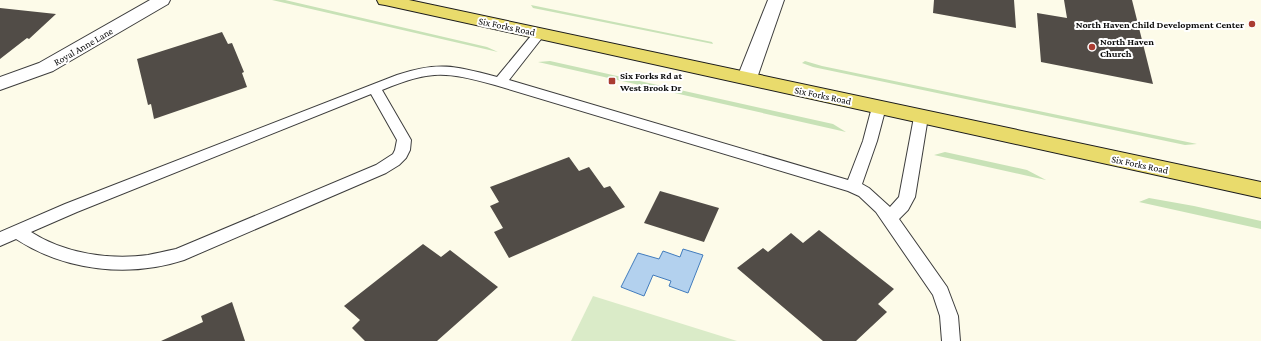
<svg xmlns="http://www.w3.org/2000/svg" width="1261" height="341" viewBox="0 0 1261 341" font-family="'Crimson Pro',serif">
  <rect width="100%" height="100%" fill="#fdfbe9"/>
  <path fill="#c8e2b7" d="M 272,0 L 285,0 L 487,47 L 498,52 Z
    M 531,5 L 712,42 L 713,44 L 533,8 Z
    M 550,61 L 833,124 L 846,132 L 538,62 Z
    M 805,61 L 822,66 L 1197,144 L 1185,145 L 813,67 L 802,63 Z
    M 945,152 L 1027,170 L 1046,180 L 934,155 Z
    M 1149,198 L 1194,206 L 1261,221 L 1261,229 L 1139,202 Z"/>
  <path fill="#daebc8" d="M 593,296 L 737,341 L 571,341 Z"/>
  <path fill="#b3d1ee" stroke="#427cbd" d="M 683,249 L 703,255 L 688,293 L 669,286 L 671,281 L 653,275 L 644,296 L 621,287 L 638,253 L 659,259 L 663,251 L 680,257 Z"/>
  <path fill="#514c47" d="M 934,0 L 1014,0 L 1016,28 L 933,13 Z
    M 1064,0 L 1132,0 L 1153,84 L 1041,62 L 1037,13 L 1067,18 Z
    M 0,8 L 56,14 L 29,39 L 27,38 L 0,59 Z
    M 222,32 L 228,44 L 232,43 L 244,72 L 242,73 L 247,87 L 154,119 L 151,104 L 148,105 L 137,59 Z
    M 569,157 L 579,171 L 589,167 L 604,188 L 610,186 L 625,207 L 509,258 L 494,232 L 503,228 L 490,206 L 499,202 L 490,187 Z
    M 660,191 L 719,208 L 704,242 L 644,223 Z
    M 819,230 L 894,289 L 878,304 L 887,312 L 856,341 L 823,341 L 737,268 L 763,248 L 768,252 L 791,233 L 803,243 Z
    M 423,244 L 441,257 L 450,250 L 498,287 L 437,341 L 365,341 L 352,328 L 360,320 L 344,306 Z
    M 232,302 L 245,341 L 161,341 L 203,322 L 201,316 Z"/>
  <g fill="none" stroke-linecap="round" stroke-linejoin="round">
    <defs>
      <path id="service" d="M 539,30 L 543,31 L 545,34 L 509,80 L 848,180 L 863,141 L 872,107 L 874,104 L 879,102 L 884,104 L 886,107 L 877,141 L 862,184 L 869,188 L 890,207 L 899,197 L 914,117 L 916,114 L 921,112 L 926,114 L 928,117 L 915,197 L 908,210 L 899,219 L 947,287 L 958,316 L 960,341 L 942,341 L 940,316 L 933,295 L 876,212 L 859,196 L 848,191 L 495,85 C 444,71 431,70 382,90 L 411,140 L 410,150 L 406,158 L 399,165 L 386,173 L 184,260 C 129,278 65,271 16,239 L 0,246 L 0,232 L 65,204 L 397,75 C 438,61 456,66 497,77 L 535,31 ZM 371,94 L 397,140 L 395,150 L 393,154 L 376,165 L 176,249 C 167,251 158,253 148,255 C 110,260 65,254 31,232 L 77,212 Z"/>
      <path id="minor" d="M 150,0 L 170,0 L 168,4 L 53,71 L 0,90 L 0,77 L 39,63 Z
        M 768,0 L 784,0 L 757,78 L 754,82 L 747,84 L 740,82 L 737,78 Z"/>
      <path id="primary" d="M 377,0 L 409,0 L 1261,182 L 1261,198 L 385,5 L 379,4 Z"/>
    </defs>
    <use href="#service" stroke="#3d3d3d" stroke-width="2"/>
    <use href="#minor" stroke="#3d3d3d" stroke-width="2"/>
    <use href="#primary" stroke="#1b1b1b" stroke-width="2"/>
    <use href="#service" fill="#fff" fill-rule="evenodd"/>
    <use href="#minor" fill="#fff" fill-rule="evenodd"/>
    <use href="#primary" fill="#e9db6c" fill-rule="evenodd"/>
  </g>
  <g fill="#aa3c32" stroke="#fff" stroke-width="1.5">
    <circle cx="1252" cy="24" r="4"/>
    <circle cx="1092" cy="47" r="4"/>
    <rect x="608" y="77" width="8" height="8" rx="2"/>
  </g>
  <g text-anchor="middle" stroke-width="4" stroke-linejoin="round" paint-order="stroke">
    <g font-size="10" font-weight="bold" fill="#0a0a0a" stroke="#fff" text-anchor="start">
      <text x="1244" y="28" text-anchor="end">North Haven Child Development Center</text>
      <text x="1100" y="45">North Haven<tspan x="1100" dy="12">Church</tspan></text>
      <text x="620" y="79">Six Forks Rd at<tspan x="620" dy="12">West Brook Dr</tspan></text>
    </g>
    <g font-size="10" fill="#0a0a0a" stroke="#fff">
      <text transform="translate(507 26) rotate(12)" y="4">Six Forks Road</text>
      <text transform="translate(83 46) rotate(-30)" y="4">Royal Anne Lane</text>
      <text transform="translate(823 95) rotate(12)" y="4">Six Forks Road</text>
      <text transform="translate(1140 164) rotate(12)" y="4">Six Forks Road</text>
    </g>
  </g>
</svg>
